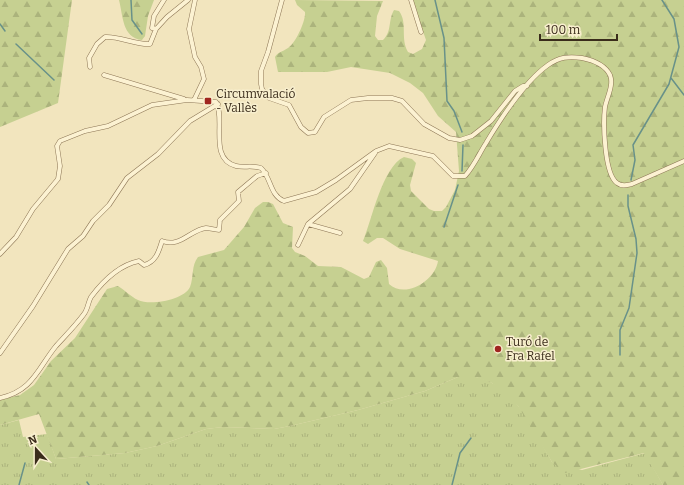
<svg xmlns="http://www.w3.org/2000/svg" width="684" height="485" viewBox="0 0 684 485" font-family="Bitter,serif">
  <defs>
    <pattern id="grass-tufts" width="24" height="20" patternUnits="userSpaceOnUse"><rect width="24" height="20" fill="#c6d091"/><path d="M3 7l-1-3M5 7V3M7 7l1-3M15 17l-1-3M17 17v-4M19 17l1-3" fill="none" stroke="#abb37c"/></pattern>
    <pattern id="forest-firs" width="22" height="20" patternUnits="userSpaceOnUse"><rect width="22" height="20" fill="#c6d091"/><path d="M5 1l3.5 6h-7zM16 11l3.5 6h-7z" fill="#abb37c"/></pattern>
  </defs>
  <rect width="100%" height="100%" fill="#f2e5be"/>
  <path fill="url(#grass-tufts)" d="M 458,377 C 464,377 471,376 476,377 C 516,386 534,431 552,462 L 582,470 L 645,453 L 663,485 L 0,485 L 0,425 L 19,420 L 23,437 L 47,434 L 56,459 L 125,453 L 157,446 L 206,429 L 223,427 L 274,429 L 290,426 L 358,410 L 425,391 Z"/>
  <path fill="url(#forest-firs)" d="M 0,0 L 72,0 L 58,103 L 0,127 Z
    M 119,0 L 154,0 L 148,16 L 145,36 L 142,40 C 122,38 123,15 119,0 Z
    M 295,0 L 383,1 L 377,16 L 375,36 L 378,40 L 383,40 C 392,32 388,20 394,10 L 399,11 C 408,23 400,38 408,52 L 413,54 L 422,49 L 426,40 L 412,0 L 684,0 L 684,485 L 663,485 L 644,453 L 565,473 L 552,462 L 518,406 L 492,383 L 476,377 L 458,377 L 425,391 L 358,410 L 290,426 L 274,429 L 223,427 L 206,429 L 157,446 L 125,453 L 56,459 L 39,414 L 0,425 L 0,400 L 20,395 L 34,385 L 51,361 L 75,338 L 107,289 L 118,286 C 125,290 131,297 138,300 C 150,306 184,300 190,287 C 194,277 191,266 198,257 L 224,250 L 244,227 L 255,208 L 263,202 L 268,202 L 273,204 L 283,223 L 293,227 L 292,248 L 295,252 L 305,256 L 318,266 L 341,267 L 364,279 L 369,277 L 376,262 L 381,260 L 387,268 L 389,284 C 405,299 435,281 438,261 L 400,249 L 383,238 L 377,238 L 368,244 L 363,241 C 372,220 382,167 404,157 L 412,159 L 416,163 L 410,185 L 411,191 L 429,209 L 434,211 L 442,211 L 446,207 L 455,190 L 459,171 L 456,132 L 438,116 L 423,93 L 410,83 L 390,73 L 351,67 L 327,72 L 278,72 L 275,57 C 278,52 282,52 288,48 C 295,44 306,21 305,12 L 297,5 Z"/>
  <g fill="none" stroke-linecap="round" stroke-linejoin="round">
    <path stroke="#689189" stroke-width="1.5" d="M 131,0 L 132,20 L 142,34
      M 435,0 L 444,38 L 447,101 L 454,111 L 462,132
      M 0,24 L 5,31
      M 16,44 L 54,80
      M 671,78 L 684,95
      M 462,171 L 463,145
      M 631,180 L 635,160 L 633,145 L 669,84 L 679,47 L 674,19 L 662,0
      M 444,227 L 458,185
      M 620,355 L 620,330 L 629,308 L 637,253 L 636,239 L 628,206 L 628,195
      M 87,482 L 89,485
      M 19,485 L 25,463
      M 452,485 L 460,453 L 471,438"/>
    <defs>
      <path id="street" d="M 164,0 L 154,16 L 152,28 L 156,29 L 167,17 L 188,0
        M 282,0 L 268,52 L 261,71 L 261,84 L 262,89 L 269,98 L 289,105 L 301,127 L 308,133 L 315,132 L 324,117 L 351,100 L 368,98 L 392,98 L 402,101 L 424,124 L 449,138 L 460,140 L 472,136 L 491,121 L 515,91 L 523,86 L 527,86
        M 411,0 L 421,32
        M 90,67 L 89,58 L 97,44 L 105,37 C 120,36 135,45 150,44 L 156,29
        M 104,75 L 184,99
        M 194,100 L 204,79 L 201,67 L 195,57 L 189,29 L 195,0
        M 308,224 L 340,233
        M 298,245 L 308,224 L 350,189 L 375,153
        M 0,254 L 16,237 L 33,209 L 58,179 L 60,166 L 57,146 L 60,141 L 85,131 L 108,126 L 152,105 L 187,100 L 216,102 C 226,119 208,159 236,166 C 244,168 252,165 261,168 C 271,177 270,196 284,201 L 316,192 L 336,180 L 376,151 L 389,146 L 433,156 L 453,176 L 465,176 C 474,166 479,154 486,143 C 501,118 524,82 548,65 C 559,57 569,56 582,58 C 592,60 605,65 610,75 C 614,85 607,97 605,107 C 603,122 604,174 617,183 C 622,187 627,185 632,184 L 684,161
        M 0,353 L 33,306 L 68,249 L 83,236 L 93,221 L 109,205 L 127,178 L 158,154 L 190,121 L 218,104
        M 0,398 C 33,391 38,368 56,346 C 66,335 76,325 84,314 C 88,309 88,302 91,297 C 103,281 119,265 139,261 L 144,265 C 156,262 159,251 162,241 C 180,248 190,230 206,228 C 209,228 215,230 219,230 L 220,220 L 239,201 L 238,192 L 257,176 L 266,173"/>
    </defs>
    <use href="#street" stroke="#8c7555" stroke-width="5"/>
    <use href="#street" stroke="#fcf2d2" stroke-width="4"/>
  </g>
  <g fill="#a02620" stroke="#f8efce" stroke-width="1.5">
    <rect x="204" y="97" width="8" height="8" rx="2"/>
    <circle cx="498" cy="349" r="4"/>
  </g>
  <g text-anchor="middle" stroke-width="3" stroke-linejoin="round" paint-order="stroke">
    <g font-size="12" fill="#3a2c1b" stroke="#f8efce" text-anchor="start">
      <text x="216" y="98">Circumvalació<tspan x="216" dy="14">- Vallès</tspan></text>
      <text x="506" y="346">Turó de<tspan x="506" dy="14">Fra Rafel</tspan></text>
    </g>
  </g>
  <g transform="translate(36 449) rotate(339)" stroke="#f8efce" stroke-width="3" paint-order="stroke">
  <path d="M0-3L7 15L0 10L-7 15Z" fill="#3a2c1b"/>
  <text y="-6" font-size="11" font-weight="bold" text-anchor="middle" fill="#3a2c1b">N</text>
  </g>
  <path d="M540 34v6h77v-6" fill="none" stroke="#3a2c1b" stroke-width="2"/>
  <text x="546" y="34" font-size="12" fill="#3a2c1b" stroke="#f8efce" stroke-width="3" paint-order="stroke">100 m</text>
</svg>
